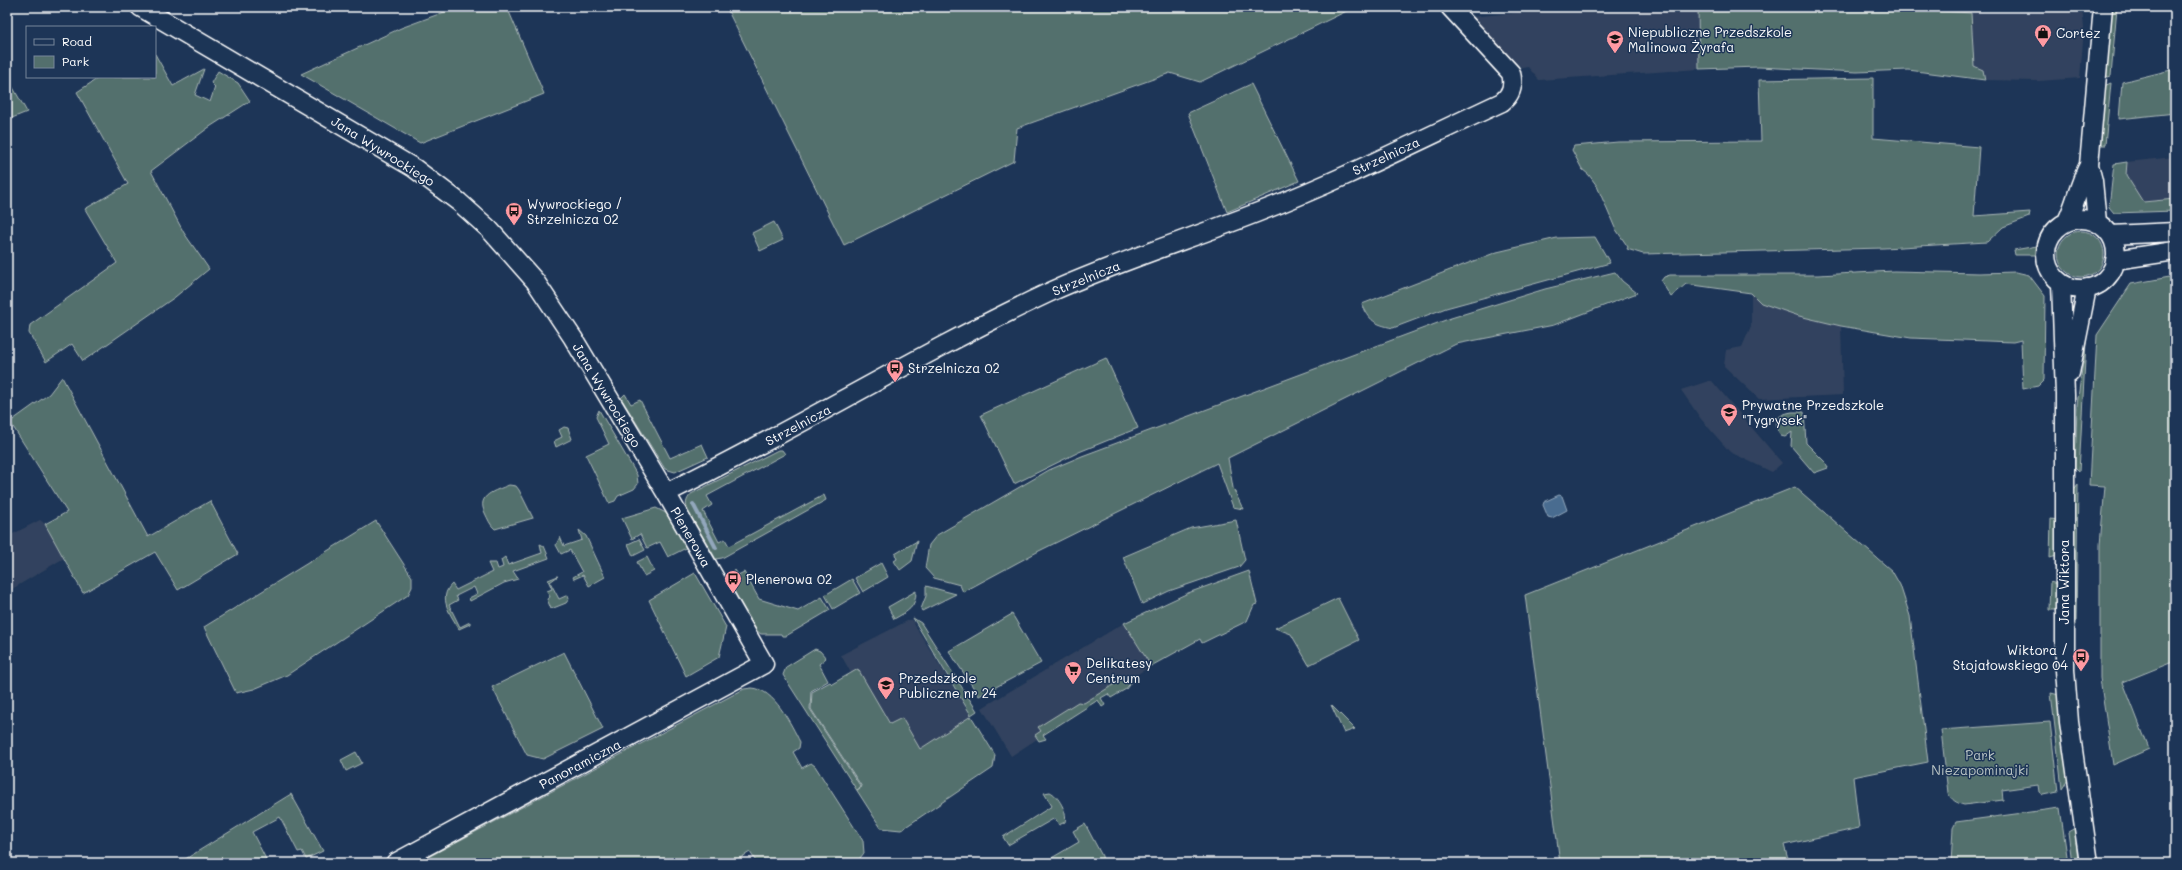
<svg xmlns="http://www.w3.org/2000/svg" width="2182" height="870" viewBox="0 0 2182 870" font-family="Mali,sans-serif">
  <rect width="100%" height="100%" fill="#1d3557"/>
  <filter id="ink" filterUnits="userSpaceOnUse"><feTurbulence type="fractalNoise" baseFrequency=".025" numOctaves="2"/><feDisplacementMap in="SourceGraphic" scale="8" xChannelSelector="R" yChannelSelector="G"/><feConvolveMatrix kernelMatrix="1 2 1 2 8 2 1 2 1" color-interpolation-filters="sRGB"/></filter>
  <g filter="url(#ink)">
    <path fill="#33435e" d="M 1581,7 L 1698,7 L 1699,69 L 1539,80 L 1528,67 L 1522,68 L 1470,17 Z
      M 2082,8 L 2084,28 L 2080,78 L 2039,81 L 1985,80 L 1983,70 L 1974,66 L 1971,13 L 2036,13 Z
      M 2175,157 L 2175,199 L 2143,202 L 2126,175 L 2127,162 Z
      M 1751,293 L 1761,303 L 1799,316 L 1841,326 L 1843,395 L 1759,399 L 1724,366 L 1726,350 L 1742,347 L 1751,326 Z
      M 1709,381 L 1712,381 L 1782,463 L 1772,472 L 1730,452 L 1701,419 L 1681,390 Z
      M 40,520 L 45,524 L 64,558 L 7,592 L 7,537 Z
      M 911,619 L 971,716 L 862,787 L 811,709 L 812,692 L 830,682 L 832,684 L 851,673 L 841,655 Z
      M 1124,623 L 1151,666 L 1035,735 L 1037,739 L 1011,756 L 982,708 Z"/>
    <path fill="#536f6d" stroke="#a9b7b6" d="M 458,7 L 507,7 L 544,94 L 420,143 L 301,74 L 401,28 Z
      M 726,7 L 1355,7 L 1200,82 L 1170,73 L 1017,128 L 1014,161 L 844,245 Z
      M 1698,7 L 1909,7 L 1927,10 L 1971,13 L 1974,66 L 1983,70 L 1985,80 L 1908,70 L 1857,72 L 1759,67 L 1699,69 Z
      M 2111,7 L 2117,7 L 2111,76 L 2108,77 L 2105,74 Z
      M 155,54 L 173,86 L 204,69 L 195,95 L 210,102 L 215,87 L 211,83 L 218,71 L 238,83 L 250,101 L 208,128 L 151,171 L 184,233 L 209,269 L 175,297 L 83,361 L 72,344 L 46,362 L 29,333 L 30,325 L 117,263 L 85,209 L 128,184 L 77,92 L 100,77 L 155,77 Z
      M 2175,69 L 2175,113 L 2119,119 L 2122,82 Z
      M 7,77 L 27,112 L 7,120 Z
      M 1873,78 L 1873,138 L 1979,147 L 1974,216 L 2030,212 L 2029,217 L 2003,227 L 1987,242 L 1884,248 L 1643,254 L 1627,249 L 1628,247 L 1615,228 L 1597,186 L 1589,175 L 1582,169 L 1572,150 L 1574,146 L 1618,142 L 1761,141 L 1759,80 Z
      M 2111,83 L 2105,145 L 2100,145 L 2104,86 Z
      M 1251,84 L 1299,181 L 1227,212 L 1188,113 Z
      M 2127,162 L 2126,175 L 2143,202 L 2175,199 L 2175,211 L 2114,213 L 2109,207 L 2114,164 Z
      M 774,222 L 783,240 L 760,251 L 752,233 Z
      M2058 254a23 23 0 1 1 46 0a23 23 0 1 1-46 0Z
      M 1595,237 L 1610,263 L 1446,308 L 1393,328 C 1374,324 1370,321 1362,304 L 1497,252 L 1557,238 Z
      M 2037,246 L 2037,255 L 2015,255 L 2014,250 Z
      M 1894,271 L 1979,273 L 2016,272 L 2029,275 L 2045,296 L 2044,380 L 2038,386 L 2023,389 L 2021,340 L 2013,342 L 1911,338 L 1841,326 L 1799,316 L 1761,303 L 1751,293 L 1686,284 L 1671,297 L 1661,281 L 1664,277 L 1670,275 L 1818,275 Z
      M 1615,272 L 1622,281 L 1637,293 L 1554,325 L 1456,344 L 1228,458 L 1233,488 L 1243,509 L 1233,507 L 1217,463 L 1039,551 L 963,592 L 960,585 L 934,578 L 925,568 L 929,545 L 937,535 L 1049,470 L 1082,456 L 1451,318 L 1545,289 Z
      M 2175,276 L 2175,661 L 2123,682 L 2149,749 L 2113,765 L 2100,678 L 2100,545 L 2105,486 L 2089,485 L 2097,335 L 2131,284 Z
      M 2086,341 L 2079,472 L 2075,468 L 2077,405 Z
      M 1106,358 L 1138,428 L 1079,452 L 1014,484 L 981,415 Z
      M 62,377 L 148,537 L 210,501 L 238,554 L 178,590 L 155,552 L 83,593 L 45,524 L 67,512 L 10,422 L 49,394 Z
      M 625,394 L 631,404 L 640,400 L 670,458 L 702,444 L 708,457 L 675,472 L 665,469 L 621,398 Z
      M 599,410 L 637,475 L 638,484 L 634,489 L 618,496 L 615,501 L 609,503 L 586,455 L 609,444 L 596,417 Z
      M 1792,412 L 1804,412 L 1806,443 L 1826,463 L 1828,468 L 1814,473 L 1791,446 L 1792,432 L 1785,437 L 1781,436 C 1773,422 1775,415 1792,412 Z
      M 564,427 L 568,428 L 572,439 L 556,447 L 554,441 L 562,437 L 559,430 Z
      M 778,450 L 782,450 L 785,454 L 707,496 L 712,505 L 703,511 L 719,542 L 725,539 L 729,546 L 824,495 L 826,500 L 722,558 L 716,559 L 688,511 C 685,504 686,500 691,494 Z
      M 509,485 L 516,486 L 519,490 L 533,518 L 495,529 C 490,525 488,519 485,513 C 476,495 495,491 509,485 Z
      M 2078,485 L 2076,625 L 2074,625 L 2073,492 Z
      M 1795,487 L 1892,571 L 1900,585 L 1910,616 L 1928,762 L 1853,777 L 1859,828 L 1784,845 L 1789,863 L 1560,863 L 1525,595 Z
      M 656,508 L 666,513 L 686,548 L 668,557 L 660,542 L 647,548 L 640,534 L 632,539 L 622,518 Z
      M 2051,519 L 2057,520 L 2057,556 L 2050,558 Z
      M 1236,520 L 1245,560 L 1239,567 L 1169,591 L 1142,604 L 1123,557 L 1191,528 Z
      M 376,521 L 412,577 L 412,587 L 408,595 L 287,675 L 254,689 L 236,693 L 204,627 Z
      M 579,530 L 586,536 L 605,577 L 589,586 L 583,575 L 574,579 L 573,577 L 582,572 L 570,550 L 561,554 L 556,545 L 560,537 L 564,546 L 582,540 Z
      M 639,539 L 645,550 L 633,556 L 628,544 Z
      M 917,541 L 912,561 L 900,570 L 894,561 L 897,559 L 895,554 Z
      M 540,544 L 544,546 L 549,558 L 513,571 L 518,579 L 504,583 L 470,601 L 469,598 L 477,594 L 474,587 L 456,596 L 458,600 L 449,605 L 460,627 L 470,622 L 470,624 L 459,629 C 451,615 437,598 452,584 L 456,590 L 492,572 L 488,563 L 496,563 L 498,569 L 503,567 L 501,560 L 505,557 L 508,565 L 542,553 Z
      M 647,557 L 654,571 L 644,576 L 637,562 Z
      M 881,563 L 888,577 L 863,592 L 855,578 Z
      M 735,570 L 738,575 L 744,572 L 759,599 L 798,611 L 822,597 L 830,610 L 786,636 L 782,636 L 781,634 L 761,634 L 757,631 L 727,579 L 731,572 Z
      M 1249,571 L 1257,604 L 1254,605 L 1247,621 L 1202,643 L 1200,639 L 1151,666 L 1124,623 L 1188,593 Z
      M 695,573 L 726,627 L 719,657 L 686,676 L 649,600 Z
      M 558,576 L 550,582 L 559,599 L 568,595 L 569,599 L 566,603 L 551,609 L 547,599 L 550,597 L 547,591 L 552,589 L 548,580 Z
      M 852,579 L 860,593 L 833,609 L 825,595 Z
      M 2050,582 L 2057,584 L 2057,607 L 2055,610 L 2049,610 Z
      M 926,586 L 956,594 L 922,611 L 921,609 L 926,596 Z
      M 916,591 C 916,608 908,611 894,619 L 888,607 Z
      M 1338,598 L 1359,640 L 1309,665 L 1291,634 L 1275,628 Z
      M 1012,614 L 1041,663 L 979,696 L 949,651 Z
      M 913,618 L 921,623 L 977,711 L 971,715 Z
      M 815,649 L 820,651 L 826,658 L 819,664 L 828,681 L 811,691 L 810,709 L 861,787 L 857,790 L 862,787 L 811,709 L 812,692 L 830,682 L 832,684 L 858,669 L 890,724 L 902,718 L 920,749 L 971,716 L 995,755 L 993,768 L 901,830 L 881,828 L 783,675 L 786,667 Z
      M 564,652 L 603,729 L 543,759 L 527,755 L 492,687 Z
      M 1129,675 L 1131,682 L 1126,689 L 1111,698 L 1108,694 L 1101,698 L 1105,705 L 1102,707 L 1098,700 L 1043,735 L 1046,739 L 1039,741 L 1035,735 L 1041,731 L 1038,727 L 1078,702 L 1084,703 Z
      M 752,688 C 774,689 791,724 800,742 L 799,748 L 793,752 L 802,768 L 811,763 L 815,766 L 863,841 L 864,853 L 856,863 L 843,863 L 841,860 L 834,863 L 757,863 L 750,852 L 732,863 L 417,863 L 744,689 Z
      M 2051,693 L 2059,695 L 2069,778 L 2062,789 Z
      M 1331,705 L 1355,729 L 1344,733 Z
      M 2050,722 L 2058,792 L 2043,795 L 2039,792 L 2038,785 L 2002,790 L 2003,800 L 1964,805 C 1956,803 1952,800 1948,793 L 1941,730 Z
      M 356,752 L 362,763 L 346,771 L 341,760 Z
      M 1050,792 C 1058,795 1068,813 1065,822 L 1059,825 L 1055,818 L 1008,845 L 1003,837 L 1052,806 L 1044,793 Z
      M 291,794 L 323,851 L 306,859 L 302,851 L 298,852 L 280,817 L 252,832 L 268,863 L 179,863 Z
      M 2060,808 L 2068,863 L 1951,863 L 1953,828 L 1956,822 Z
      M 1085,824 L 1102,856 L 1103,863 L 1043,863 L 1079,842 L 1073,831 Z
      M 2075,828 L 2078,863 L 2072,863 L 2068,832 Z"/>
    <path fill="#496c90" stroke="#92a7bc" d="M 1559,495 L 1562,496 L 1567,510 L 1552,518 L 1548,517 L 1543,505 L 1544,502 Z"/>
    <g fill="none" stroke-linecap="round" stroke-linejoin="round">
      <path stroke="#92a7bc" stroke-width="4" d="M 693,504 L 716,548"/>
      <defs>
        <path id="minor" d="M 140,7 L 414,168 L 459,202 L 489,229 L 535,281 L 573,338 L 666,493 L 764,664 L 395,863
          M2046 254a35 35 0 1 1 70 0a35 35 0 1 1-70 0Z
          M 2067,221 C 2076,203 2079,183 2089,165
          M 2097,222 L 2093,181 L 2089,165 L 2103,7
          M 2111,235 L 2175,232
          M 2115,260 L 2175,251
          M 2061,283 L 2065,395 L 2065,670 L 2069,722 L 2089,863
          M 2070,373 L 2087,288
          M 666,493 C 795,430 918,354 1048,293 C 1116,262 1187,240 1256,213 C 1340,181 1420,140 1502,102 C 1512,94 1514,85 1511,73 L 1450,7"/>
      </defs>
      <use href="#minor" stroke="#fff" stroke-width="21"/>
      <use href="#minor" stroke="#1d3557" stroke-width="18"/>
    </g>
  </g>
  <defs>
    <symbol id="shop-pin" viewBox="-11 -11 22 30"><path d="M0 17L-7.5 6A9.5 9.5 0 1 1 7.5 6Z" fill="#ff9aa2" stroke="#1d3557"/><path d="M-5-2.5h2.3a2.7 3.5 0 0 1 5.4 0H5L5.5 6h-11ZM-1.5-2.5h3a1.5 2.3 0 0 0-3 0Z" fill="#111"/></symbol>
    <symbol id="school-pin" viewBox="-11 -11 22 30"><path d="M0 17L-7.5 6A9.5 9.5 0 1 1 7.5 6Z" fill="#ff9aa2" stroke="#1d3557"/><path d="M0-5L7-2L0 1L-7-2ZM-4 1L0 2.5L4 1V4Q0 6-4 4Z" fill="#111"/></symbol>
    <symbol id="bus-pin" viewBox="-11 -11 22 30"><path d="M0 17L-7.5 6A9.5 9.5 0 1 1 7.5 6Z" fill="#ff9aa2" stroke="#1d3557"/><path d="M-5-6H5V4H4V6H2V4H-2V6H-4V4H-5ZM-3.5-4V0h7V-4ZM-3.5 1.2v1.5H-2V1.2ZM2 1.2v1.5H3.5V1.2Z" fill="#111"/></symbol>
    <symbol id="supermarket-pin" viewBox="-11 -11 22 30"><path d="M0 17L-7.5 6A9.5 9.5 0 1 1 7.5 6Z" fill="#ff9aa2" stroke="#1d3557"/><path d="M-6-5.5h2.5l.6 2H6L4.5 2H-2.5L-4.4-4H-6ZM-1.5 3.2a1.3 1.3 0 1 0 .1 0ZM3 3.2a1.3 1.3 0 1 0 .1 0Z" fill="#111"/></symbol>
  </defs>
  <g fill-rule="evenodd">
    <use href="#shop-pin" x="2033" y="23" width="20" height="27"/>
    <use href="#school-pin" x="1605" y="29" width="20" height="27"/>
    <use href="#bus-pin" x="504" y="201" width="20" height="27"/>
    <use href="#bus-pin" x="885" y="358" width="20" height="27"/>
    <use href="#school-pin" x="1719" y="402" width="20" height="27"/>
    <use href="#bus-pin" x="723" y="569" width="20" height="27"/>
    <use href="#bus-pin" x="2071" y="647" width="20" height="27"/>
    <use href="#supermarket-pin" x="1063" y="660" width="20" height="27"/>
    <use href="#school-pin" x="876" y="675" width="20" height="27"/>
  </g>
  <g text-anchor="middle" stroke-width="3" stroke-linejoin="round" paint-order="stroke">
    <g font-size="13" fill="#fff" stroke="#1d3557" text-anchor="start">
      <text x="1628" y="37">Niepubliczne Przedszkole<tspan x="1628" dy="15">Malinowa Żyrafa</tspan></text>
      <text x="2056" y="38">Cortez</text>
      <text x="527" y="209">Wywrockiego /<tspan x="527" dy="15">Strzelnicza 02</tspan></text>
      <text x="908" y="373">Strzelnicza 02</text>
      <text x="1742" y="410">Prywatne Przedszkole<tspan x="1742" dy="15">"Tygrysek"</tspan></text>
      <text x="746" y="584">Plenerowa 02</text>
      <text x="2068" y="655" text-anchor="end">Wiktora /<tspan x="2068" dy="15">Stojałowskiego 04</tspan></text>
      <text x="1086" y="668">Delikatesy<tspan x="1086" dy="15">Centrum</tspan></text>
      <text x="899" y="683">Przedszkole<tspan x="899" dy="15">Publiczne nr 24</tspan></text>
    </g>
    <g font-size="13" fill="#fff" stroke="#1d3557">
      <text transform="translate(383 151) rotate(32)" y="5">Jana Wywrockiego</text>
      <text transform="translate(1386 156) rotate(-25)" y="5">Strzelnicza</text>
      <text transform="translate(1086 278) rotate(-22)" y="5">Strzelnicza</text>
      <text transform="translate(607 395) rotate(59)" y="5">Jana Wywrockiego</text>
      <text transform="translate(798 425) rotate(-28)" y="5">Strzelnicza</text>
      <text transform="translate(691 537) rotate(60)" y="5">Plenerowa</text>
      <text transform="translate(2064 582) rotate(-90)" y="5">Jana Wiktora</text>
      <text transform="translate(580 764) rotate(-28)" y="5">Panoramiczna</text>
    </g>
    <g font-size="13" fill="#bac5c5" stroke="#1d3557">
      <text x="1980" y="760">Park<tspan x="1980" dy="15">Niezapominajki</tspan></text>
    </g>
  </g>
  <rect width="2182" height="870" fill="none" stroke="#1d3557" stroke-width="24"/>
  <rect x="12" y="12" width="2158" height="846" fill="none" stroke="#fff" stroke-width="1.5" filter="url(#ink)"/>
  <rect x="26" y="26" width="130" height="52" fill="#1d3557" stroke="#77869a"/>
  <rect x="34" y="39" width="20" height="6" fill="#1d3557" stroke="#77869a"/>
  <text x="62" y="46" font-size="12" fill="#ffffff">Road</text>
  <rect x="34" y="56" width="20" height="12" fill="#536f6d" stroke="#77869a"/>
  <text x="62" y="66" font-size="12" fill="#ffffff">Park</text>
</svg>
